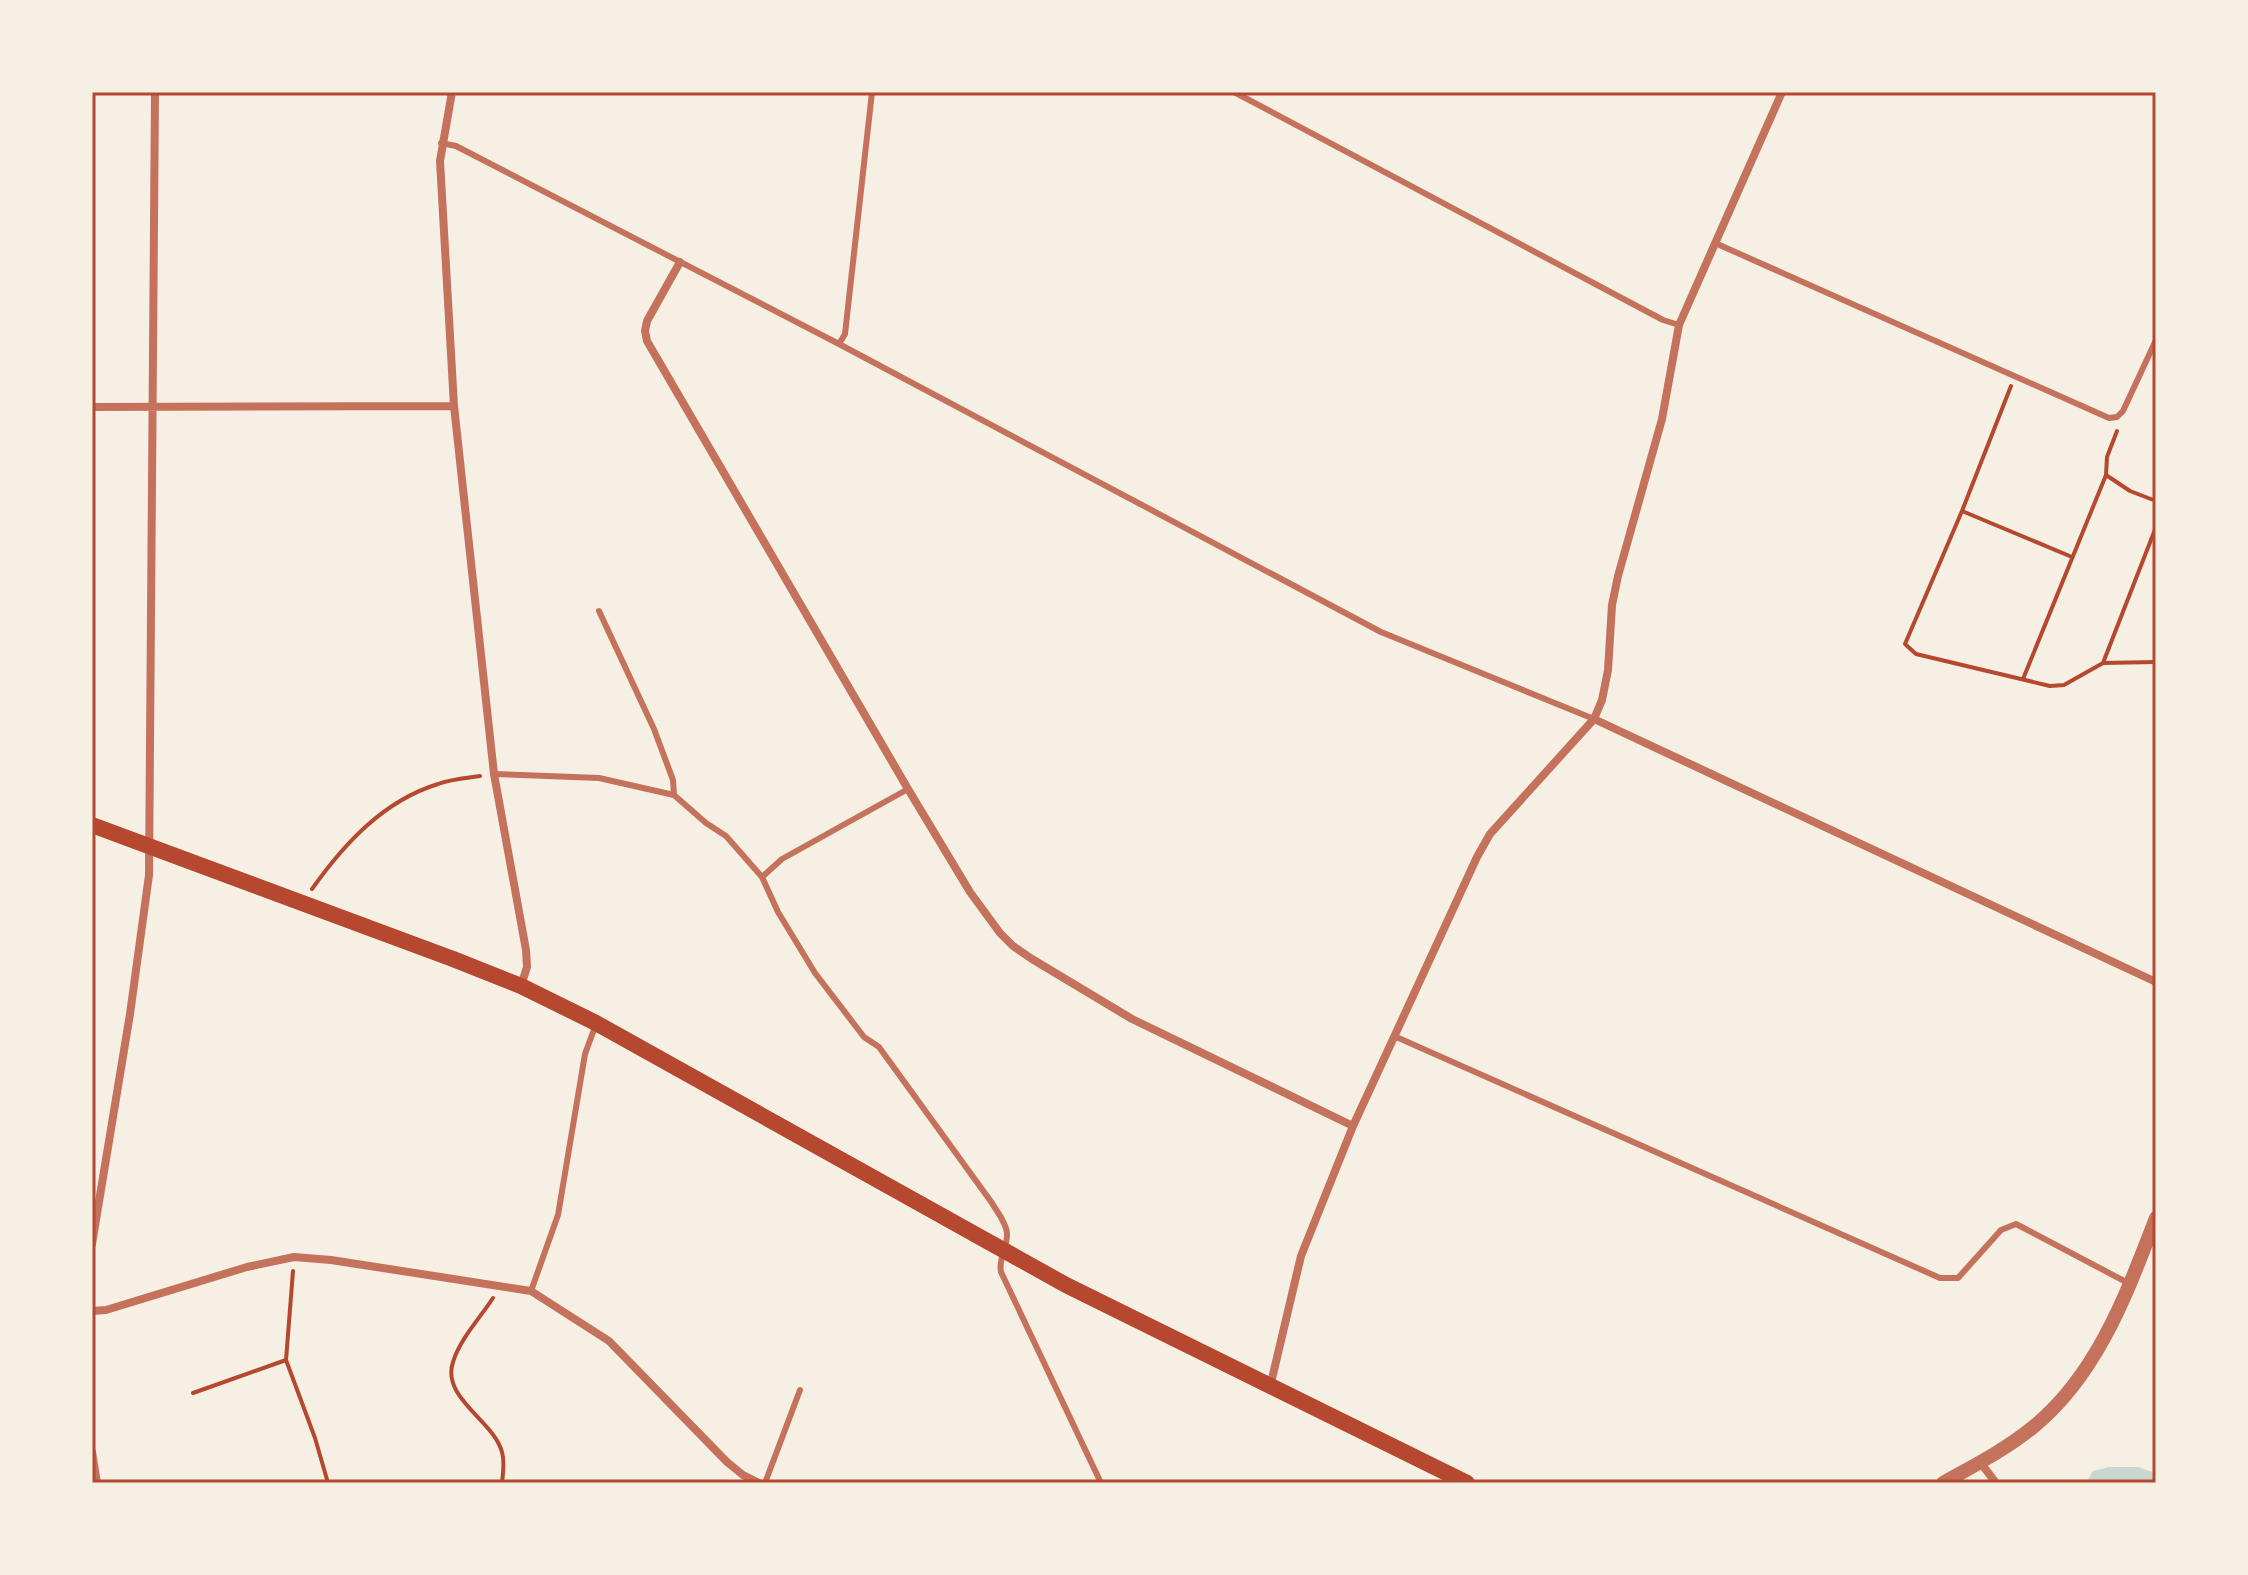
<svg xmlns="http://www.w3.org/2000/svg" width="2248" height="1575" viewBox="0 0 2248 1575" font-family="Montserrat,sans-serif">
  <rect width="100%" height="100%" fill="#f6efe4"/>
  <path fill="#c9d6d2" d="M 2109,1467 L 2138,1467 L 2156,1473 L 2156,1483 L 2086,1483 L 2093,1471 Z"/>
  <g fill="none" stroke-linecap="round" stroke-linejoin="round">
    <path stroke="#b5482f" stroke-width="4" d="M 2011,386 L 1962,511 L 2072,557
      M 2106,475 L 2130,491 L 2156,501
      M 1962,511 L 1905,644 L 1916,654 L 2050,686 L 2064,685 L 2103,663 L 2156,662
      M 2103,663 L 2156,527
      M 2023,679 L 2106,475 L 2107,457 L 2117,431
      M 312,889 C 344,844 383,801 438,784 C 451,779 466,778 480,776
      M 293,1271 L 286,1360 L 315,1438 L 328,1483
      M 493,1298 C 480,1318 460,1339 453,1362 C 441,1398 494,1421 502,1452 C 505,1462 503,1473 502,1483
      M 193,1393 L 286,1360"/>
    <path stroke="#c5725c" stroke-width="6" d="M 1234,92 L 1663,320 L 1679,325
      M 441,143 L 456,146 L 839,344 L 1381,632 L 1594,719
      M 1715,243 L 2109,418 L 2117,417 L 2123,411 L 2156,340
      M 839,344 L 845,334 L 872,92
      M 599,611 L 654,729 L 673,780 L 674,795
      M 494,774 L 599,778 L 674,795 L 706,823 L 726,836 L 762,877 L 778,912 L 815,973 L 864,1037 L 879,1047 L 992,1203 C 997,1212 1006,1222 1007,1233 C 1008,1247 998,1258 1001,1272 L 1101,1483
      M 762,877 L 782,859 L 908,789
      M 1394,1036 L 1940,1278 L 1958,1278 L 2001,1230 L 2016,1224 L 2130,1284
      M 531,1291 L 558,1215 L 585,1054 L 596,1024
      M 765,1483 L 800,1390"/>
    <path stroke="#c5725c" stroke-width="8" d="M 452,92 L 440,161 L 454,406 L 494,774 L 526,950 L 527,967 L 521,986
      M 680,262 L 647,321 L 645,331 L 647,341 L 908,789 L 970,892 L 1000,933 L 1013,946 L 1032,959 L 1132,1019 L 1353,1126
      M 92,407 L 454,406
      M 1594,719 L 2156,982
      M 92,1244 L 130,1014 L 149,875 L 155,92
      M 92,1311 L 106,1310 L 247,1267 L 294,1257 L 331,1260 L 531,1291 L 609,1341 L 727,1462 L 743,1475 L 759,1483
      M 1270,1387 L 1301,1256 L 1353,1126 L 1477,857 L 1490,834 L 1594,719 L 1602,700 L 1608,670 L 1612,605 L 1618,576 L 1662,419 L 1679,325 L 1782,92
      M 92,1452 L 97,1483
      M 1980,1462 L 1996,1483"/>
    <path stroke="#c5725c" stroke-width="14" d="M 1943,1483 C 1973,1466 2005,1450 2032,1428 C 2097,1376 2127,1293 2156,1218"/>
    <path stroke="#b5482f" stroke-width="16" d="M 92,825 L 453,959 L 521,986 L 596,1023 L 1066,1285 L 1467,1483"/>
  </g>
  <rect width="2248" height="1575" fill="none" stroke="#f6efe4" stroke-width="188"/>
  <rect x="94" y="94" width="2060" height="1387" fill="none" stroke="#b5482f" stroke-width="3"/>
</svg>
